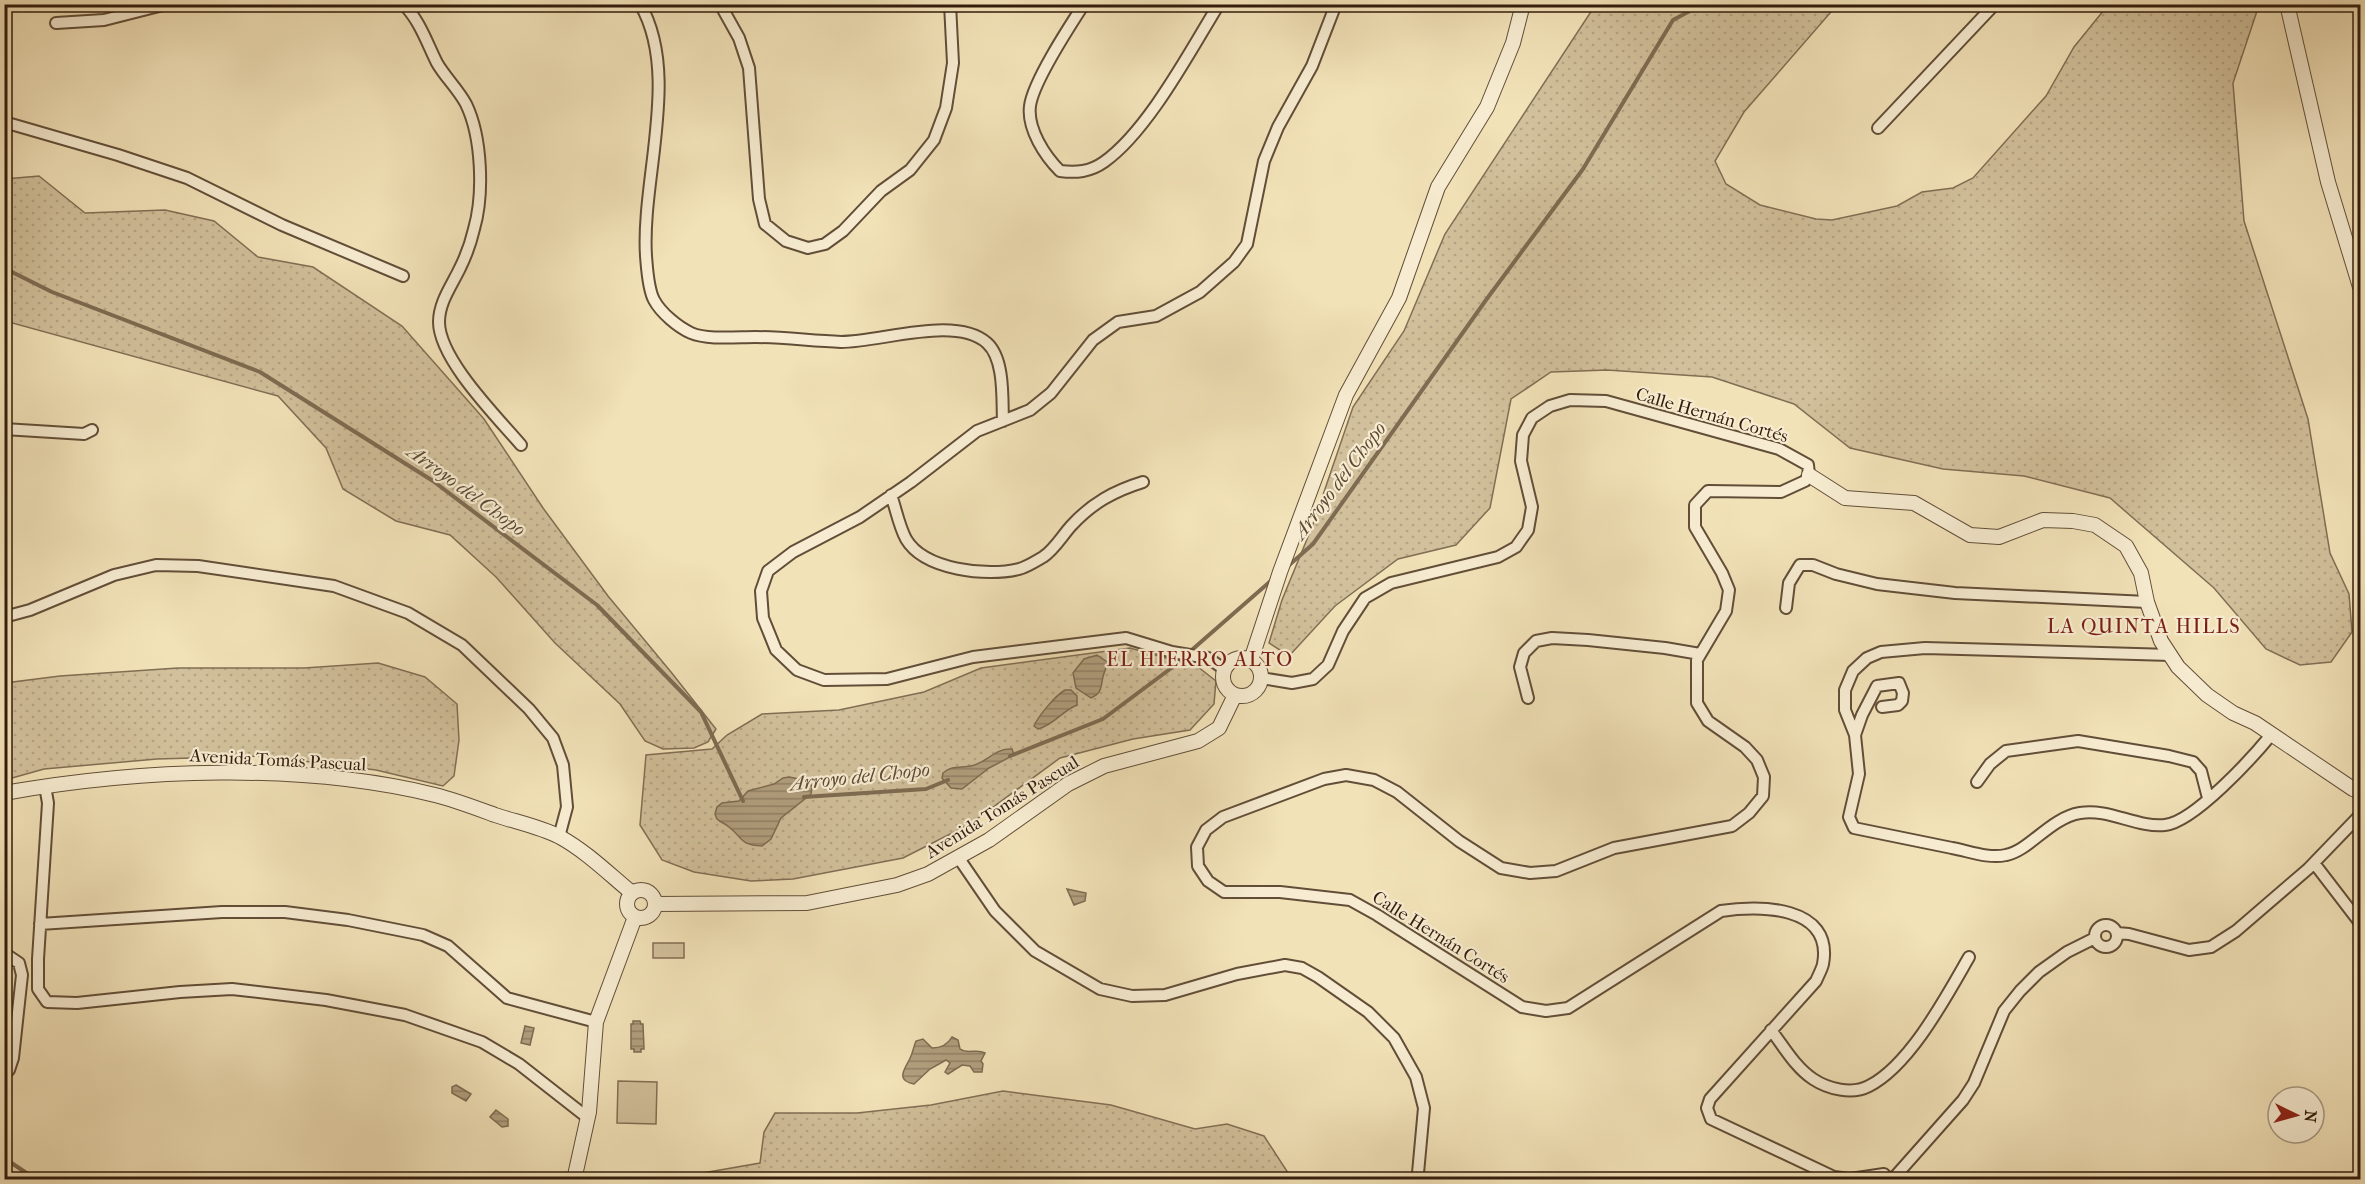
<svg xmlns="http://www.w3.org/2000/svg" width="2365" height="1184" viewBox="0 0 2365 1184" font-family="'IM FELL French Canon',serif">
  <defs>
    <pattern id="grass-dots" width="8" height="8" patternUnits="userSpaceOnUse" patternTransform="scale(1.5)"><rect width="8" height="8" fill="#d1c09b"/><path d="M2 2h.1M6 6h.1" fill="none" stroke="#b4a484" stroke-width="1.8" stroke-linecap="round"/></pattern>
    <pattern id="water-rules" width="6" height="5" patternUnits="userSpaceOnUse" patternTransform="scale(1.5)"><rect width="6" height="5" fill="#b19f7e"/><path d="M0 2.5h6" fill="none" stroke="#918166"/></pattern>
  </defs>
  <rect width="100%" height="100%" fill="#f2e2b8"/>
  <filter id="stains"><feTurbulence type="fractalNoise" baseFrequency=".00333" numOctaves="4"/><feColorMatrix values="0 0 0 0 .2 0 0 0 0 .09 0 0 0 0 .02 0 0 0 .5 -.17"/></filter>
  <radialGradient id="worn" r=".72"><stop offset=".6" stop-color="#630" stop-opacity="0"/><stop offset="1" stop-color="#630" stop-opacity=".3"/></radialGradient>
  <path fill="url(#grass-dots)" stroke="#826e54" stroke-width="1.5" d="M 1596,4 L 1837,5 L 1744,112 L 1715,161 L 1726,184 L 1760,205 L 1816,219 L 1832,220 L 1897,206 L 1922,192 L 1953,188 L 1973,178 L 2046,96 L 2074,47 L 2108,5 L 2259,5 L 2233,83 L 2244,221 L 2308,419 L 2330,553 L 2349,594 L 2352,632 L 2331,662 L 2300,665 L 2266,649 L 2214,588 L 2110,498 L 2024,476 L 1943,469 L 1850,448 L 1794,404 L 1712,377 L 1607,370 L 1551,372 L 1511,399 L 1490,508 L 1456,545 L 1398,559 L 1335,606 L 1289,656 L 1269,643 L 1282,600 L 1312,527 L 1353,407 L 1404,331 L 1445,234 Z
    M 39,176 L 85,213 L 165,210 L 214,221 L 258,257 L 313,267 L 402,326 L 484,419 L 543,508 L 608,596 L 671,672 L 716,729 L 708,742 L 694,748 L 663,749 L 645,741 L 620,704 L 555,643 L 496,577 L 450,535 L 396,521 L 343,489 L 326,448 L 278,396 L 5,321 L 5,179 Z
    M 1130,648 L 1198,667 L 1216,681 L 1214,704 L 1190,730 L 1133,739 L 1060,758 L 970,824 L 903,858 L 793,879 L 751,881 L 694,872 L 662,860 L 640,825 L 646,755 L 712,749 L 727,735 L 762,714 L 839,710 L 924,692 L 981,668 Z
    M 378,663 L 425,677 L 457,704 L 459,740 L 454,776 L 443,786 L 376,770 L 262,756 L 157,759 L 44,769 L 5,780 L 5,683 L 60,676 L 178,668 L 304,668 Z
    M 1003,1091 L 1111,1105 L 1195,1129 L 1227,1124 L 1264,1136 L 1292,1179 L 668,1179 L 760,1163 L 764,1132 L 775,1113 L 857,1113 L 931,1105 Z"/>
  <path fill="#d1c09b" stroke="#826e54" stroke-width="1.5" d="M 653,943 L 684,943 L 684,958 L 653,958 Z
    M 618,1081 L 657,1082 L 656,1124 L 617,1123 Z"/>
  <path fill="url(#water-rules)" stroke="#7e6b51" stroke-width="1.5" d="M 1097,655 L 1107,662 C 1107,669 1104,671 1103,677 C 1100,688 1103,692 1091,698 L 1076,688 L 1073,673 L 1084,659 Z
    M 1065,690 L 1071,690 L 1077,696 L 1077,705 C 1062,711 1054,725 1038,729 L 1034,726 C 1039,715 1055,696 1065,690 Z
    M 1012,749 L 1014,755 L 989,768 L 962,789 L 951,788 L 942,778 L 943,773 C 952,765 960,768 971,766 C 987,763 994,748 1012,749 Z
    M 789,777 L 809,781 L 812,787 L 811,794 L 781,818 L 771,839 L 762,846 C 740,845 744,839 729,827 C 725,823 721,823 717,819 L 715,814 L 717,807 L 722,803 L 739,801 L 748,791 L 774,784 L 783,778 Z
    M 1067,889 L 1086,893 L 1085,901 L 1074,905 Z
    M 633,1021 L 640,1021 L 641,1024 L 643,1024 L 644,1049 L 641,1049 L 641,1052 L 634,1052 L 634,1049 L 631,1049 L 631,1024 L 633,1024 Z
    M 525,1026 L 534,1028 L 530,1045 L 521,1043 Z
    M 952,1037 L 958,1040 L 960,1049 C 969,1055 976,1048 985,1053 L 981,1061 L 983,1064 L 982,1072 L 974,1072 L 970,1066 L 962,1065 L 948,1074 L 945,1072 L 950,1063 L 946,1060 L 930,1069 L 914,1084 C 893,1080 907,1067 911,1056 C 913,1051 914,1046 916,1041 L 923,1039 L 932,1048 C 941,1048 948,1044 952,1037 Z
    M 456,1085 L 471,1094 L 466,1101 L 452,1093 L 452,1087 Z
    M 496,1110 L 508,1119 L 508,1126 L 502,1127 L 490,1117 Z"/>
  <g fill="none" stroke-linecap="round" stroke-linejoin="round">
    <path stroke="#7e6b51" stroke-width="4" d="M 4,268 L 52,292 L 260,372 L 433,481 L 597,605 L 701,712 L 743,801
      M 1287,567 L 1313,544 L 1486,300 L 1583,169 L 1673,20 L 1703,4
      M 1010,756 L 1103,719 L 1170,669 L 1273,579
      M 804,797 L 926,789 L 948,780
      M 4,1158 L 37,1180"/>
    <defs>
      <path id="minor" d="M 403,4 C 419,19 427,43 437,63 C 445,77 458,89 466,104 C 482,137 484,194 474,229 C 471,242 466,256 460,268 C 452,285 439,302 439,322 C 439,359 497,417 521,445
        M 640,4 C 681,74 641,179 646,256 C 647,268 648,289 654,300 C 661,313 678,327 691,333 C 707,340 737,337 755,337 C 783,337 812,341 841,342 C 881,342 956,315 987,343 C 1005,359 1002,400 1003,421
        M 720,4 L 739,38 L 749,68 L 759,199 L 765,224 L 786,241 L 808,248 L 825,244 L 843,231 L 881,191 L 910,170 L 934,140 L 946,108 L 953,63 L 950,4
        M 1084,4 C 1069,27 1033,82 1030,106 C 1027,129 1045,156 1060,171 C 1076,173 1090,172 1104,162 C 1148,131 1190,51 1219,4
        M 56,23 L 104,20 L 167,4
        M 4,122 L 118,155 L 187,178 L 282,225 L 403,276
        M 1878,128 L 1995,4
        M 4,429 L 84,434 L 92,430
        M 891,495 C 896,509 899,526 906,539 C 924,570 987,577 1019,569 C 1027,567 1036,561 1043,557 C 1054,550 1062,536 1071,526 C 1092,503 1114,491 1143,482
        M 1786,608 L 1789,583 L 1800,565 L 1813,565 L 1836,574 L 1877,584 L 1955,593 L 2147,602
        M 4,617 L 30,610 L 114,575 L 156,565 L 198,566 L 334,586 L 408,613 L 462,645 L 529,709 L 553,738 L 563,765 L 567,807 L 559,837
        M 1224,669 L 1208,658 L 1172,652 L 1126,638 L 973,657 L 887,679 L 824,680 L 797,670 L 776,650 L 763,618 L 761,591 L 768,571 L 793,552 L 860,517 L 911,482 L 977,431 L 1030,410 L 1051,393 L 1093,340 L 1118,322 L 1156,316 L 1200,292 L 1234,262 L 1247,244 L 1264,161 L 1278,127 L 1312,66 L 1336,4
        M 1261,678 L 1292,683 L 1313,679 L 1328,665 L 1343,631 L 1365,598 L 1391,583 L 1498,557 L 1516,547 L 1528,530 L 1532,507 L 1521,461 L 1523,435 L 1532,418 L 1550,406 L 1570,400 L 1606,401 L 1779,449 L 1808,465 L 1809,475 L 1805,481 L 1781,492 L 1708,491 L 1695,505 L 1695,527 L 1722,573 L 1729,590 L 1726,611 L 1697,660 L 1697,703 L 1708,721 L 1745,747 L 1757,760 L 1764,777 L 1763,796 L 1749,813 L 1732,826 L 1614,848 L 1556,871 L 1530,873 L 1501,868 L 1459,841 L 1397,792 L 1374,780 L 1346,775 L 1324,779 L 1223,817 L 1206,830 L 1197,847 L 1198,866 L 1208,881 L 1224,892 L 1280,892 L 1350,900 L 1377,915 L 1522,1007 L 1546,1011 L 1568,1008 L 1721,911 C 1758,905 1834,905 1823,964 C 1822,969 1818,976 1816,981 L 1710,1099 L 1707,1108 L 1711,1119 L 1834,1177 L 1850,1179 L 1884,1174 L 1889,1180
        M 1528,698 L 1520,667 L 1524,653 L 1536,641 L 1552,638 L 1588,640 L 1665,648 L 1700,654
        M 1882,707 L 1898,705 L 1902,701 L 1903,693 L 1899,683 L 1877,686 L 1862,715 L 1855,735 L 1859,774 L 1849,817 L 1854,828 C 1887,835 1919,841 1952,848 C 1969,851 1988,859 2006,855 C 2029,851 2050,818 2080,813 C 2109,808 2137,828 2165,825 C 2194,822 2253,757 2271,735
        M 1855,735 L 1845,710 L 1845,690 L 1853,671 L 1867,658 L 1881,652 L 1925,648 L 2171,655
        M 1977,782 L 1990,764 L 2006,751 L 2078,741 L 2169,756 L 2193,762 L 2201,771 L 2208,798
        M 45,786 L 48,803 L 38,959 L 38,989 L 47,1002 L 77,1003 L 180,992 L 232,989 L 326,1000 L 405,1015 L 482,1042 L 519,1064 L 588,1118
        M 958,857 L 995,911 L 1035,951 L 1100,989 L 1132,996 L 1165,995 L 1237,974 L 1285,965 L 1302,968 L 1318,977 L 1368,1012 L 1394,1038 L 1416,1077 L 1424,1108 L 1418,1173 L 1419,1180
        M 2314,863 L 2360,923
        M 40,924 L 222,912 L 285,912 L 348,920 L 423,935 L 448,946 L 507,998 L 596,1022
        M2095 936a11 11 0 1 1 22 0a11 11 0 1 1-22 0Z
        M 2117,933 L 2129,934 L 2189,950 L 2211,947 L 2236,931 L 2308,869 L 2360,815
        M 4,953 L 19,963 L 22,975 L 13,1058 L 9,1070 L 4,1075
        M 1771,1030 C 1784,1047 1795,1067 1813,1079 C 1828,1089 1852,1095 1869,1086 C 1910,1065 1946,997 1969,957
        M 1892,1180 L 1963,1100 L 1974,1083 L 2004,1011 L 2020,991 L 2039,972 L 2067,952 L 2095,938"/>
      <path id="tertiary" d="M 2287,4 L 2328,182 L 2360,287
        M 1809,475 L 1845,498 L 1914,503 L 1970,535 L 1999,537 L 2043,520 L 2073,521 L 2095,525 L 2126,546 L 2141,573 L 2147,602 L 2161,641 L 2178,667 L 2207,695 L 2233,713 L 2255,723 L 2353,789 L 2360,792
        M1223 677a19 19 0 1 1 38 0a19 19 0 1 1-38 0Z
        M 1251,660 L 1280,572 L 1346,395 L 1399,298 L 1438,187 L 1487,107 L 1513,43 L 1523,4
        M 4,793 C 140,769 300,762 435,795 C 455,800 476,808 495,815 C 516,822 541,827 560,837 C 587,852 609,874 632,893
        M627 904a14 14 0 1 1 28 0a14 14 0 1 1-28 0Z
        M 655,904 L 807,903 L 897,885 L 928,874 L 989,840 L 1068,784 L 1104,766 L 1198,741 L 1219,728 L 1235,695
        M 574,1180 L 589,1112 L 596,1022 L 635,917"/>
    </defs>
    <use href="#minor" stroke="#624e38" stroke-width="14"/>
    <use href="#tertiary" stroke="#624e38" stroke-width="16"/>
    <use href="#minor" stroke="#f7ecd1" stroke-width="10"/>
    <use href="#tertiary" stroke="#f7ecd1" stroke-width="14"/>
  </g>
  <g text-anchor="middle" stroke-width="4.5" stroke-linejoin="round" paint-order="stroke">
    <g font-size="18" fill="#321c0d" stroke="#f7ecd1">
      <text transform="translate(1712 415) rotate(16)" y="6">Calle Hernán Cortés</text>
      <text transform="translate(278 760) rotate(3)" y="6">Avenida Tomás Pascual</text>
      <text transform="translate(1002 807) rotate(-32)" y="6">Avenida Tomás Pascual</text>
      <text transform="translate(1441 937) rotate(32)" y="6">Calle Hernán Cortés</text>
    </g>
    <g font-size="20" font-style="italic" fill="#5e4a35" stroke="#f7ecd1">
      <text transform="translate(1339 480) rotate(-53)" y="7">Arroyo del Chopo</text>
      <text transform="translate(467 490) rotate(36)" y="7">Arroyo del Chopo</text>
      <text transform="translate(860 776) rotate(-6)" y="7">Arroyo del Chopo</text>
    </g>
    <g font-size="20" letter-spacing="1.5" fill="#7a1f14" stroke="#f7ecd1">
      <text x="2144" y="633">LA QUINTA HILLS</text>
      <text x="1200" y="666">EL HIERRO ALTO</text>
    </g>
  </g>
  <rect width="2365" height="1184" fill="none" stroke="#f2e2b8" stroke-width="24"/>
  <rect x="6" y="6" width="2353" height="1172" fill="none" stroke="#321c0d" stroke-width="3"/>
  <rect x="12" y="12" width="2341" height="1160" fill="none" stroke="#321c0d" stroke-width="1.5"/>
  <g transform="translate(2296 1115) rotate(95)"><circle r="28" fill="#f7ecd1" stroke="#a89983" stroke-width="1.5"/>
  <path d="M0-4.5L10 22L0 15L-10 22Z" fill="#8f2418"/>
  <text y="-9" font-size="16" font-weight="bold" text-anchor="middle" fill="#321c0d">N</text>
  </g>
  <rect width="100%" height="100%" filter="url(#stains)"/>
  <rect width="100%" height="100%" fill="url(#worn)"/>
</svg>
